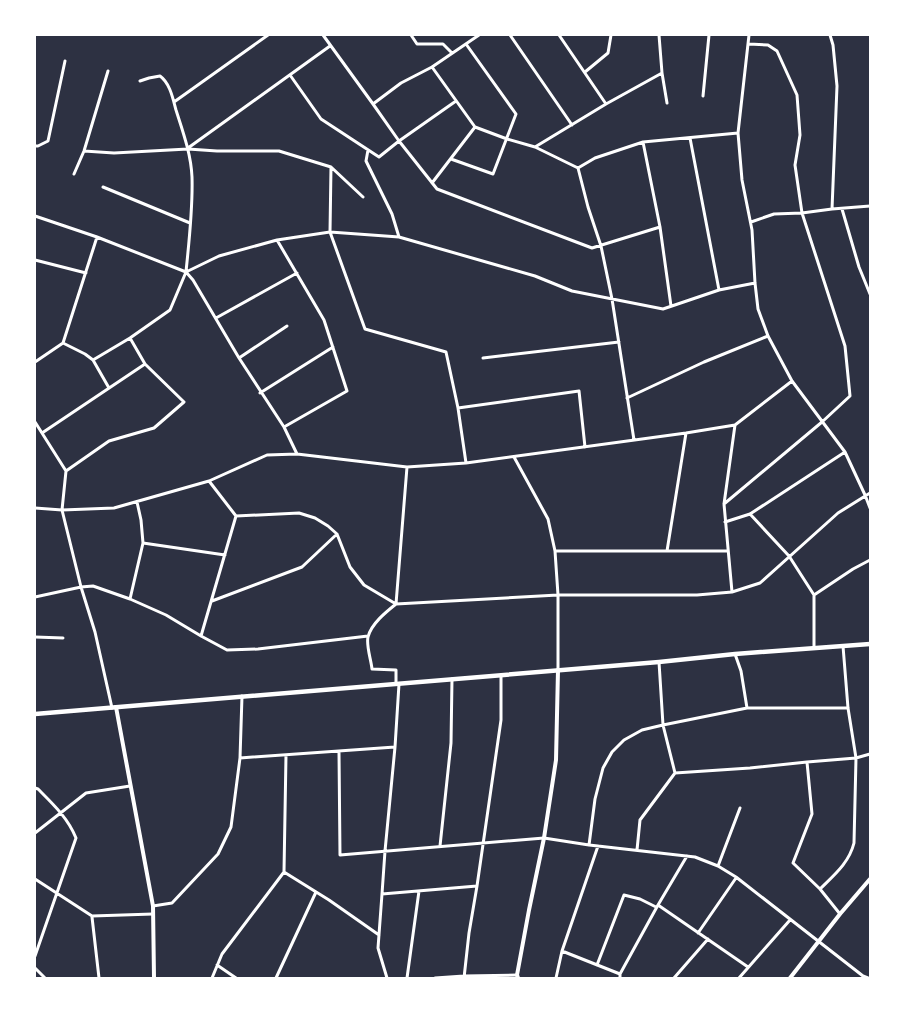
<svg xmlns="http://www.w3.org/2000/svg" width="905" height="1013" viewBox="0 0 905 1013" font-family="Arial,sans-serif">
  <rect width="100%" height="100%" fill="#2d3142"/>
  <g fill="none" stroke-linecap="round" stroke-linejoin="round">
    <path stroke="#fff" stroke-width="3" d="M 323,35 L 373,104 L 399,141 L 437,189 L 592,248 L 660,227
      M 411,35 L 417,44 L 443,44 L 452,53
      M 510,35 L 572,125
      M 559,35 L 606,104
      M 659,35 L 662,73 L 667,103
      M 749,35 L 738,133 L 742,180 L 752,230 L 755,283 L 758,309 L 768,336 L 792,381 L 845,452 L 865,495 L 870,508
      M 830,35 L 833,45 L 837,86 L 832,209
      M 432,67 L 475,127 L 507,139 L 535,147 L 578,168 L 588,207 L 601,246 L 612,299 L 634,440
      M 585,72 L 608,53 L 611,35
      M 290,75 L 321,119 L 379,157 L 399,141 L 456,101
      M 140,81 L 149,78 L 160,76 C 170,83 173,99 176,110 C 183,132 191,154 192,177 C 193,209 189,241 186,272 L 193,280 L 239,358 L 284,427 L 297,454
      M 703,96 L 709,35
      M 174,102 L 268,35
      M 373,104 L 401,83 L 432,67 L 479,35
      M 690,138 L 719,290
      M 643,142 L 660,227 L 671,306
      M 35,146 L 38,146 L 48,141 L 65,61
      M 535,147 L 606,104 L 662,73
      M 188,148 L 330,46
      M 368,150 L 366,161 L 392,214 L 399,237
      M 84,151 L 114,153 L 188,149 L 217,151 L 279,151 L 331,167 L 363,197
      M 451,159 L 493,174 L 516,114 L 466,44
      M 331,167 L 330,232 L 365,329 L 446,352 L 458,408 L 466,463
      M 578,168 L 595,158 L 643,142 L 738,133
      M 74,174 L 84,151 L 108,71
      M 432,183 L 475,127
      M 103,187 L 190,223
      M 842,209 L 859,267 L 870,294
      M 35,216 L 97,237 L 186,272
      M 751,222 L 774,214 L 802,213 L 832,209 L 870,206
      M 277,240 L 324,320 L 347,391 L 284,427
      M 35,260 L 86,273
      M 216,318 L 297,273
      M 63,343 L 85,354 L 93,360 L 109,388
      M 239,358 L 287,326
      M 483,358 L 619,342
      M 93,360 L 130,338 L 170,310 L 186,272 L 219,256 L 277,240 L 330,232 L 399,237 L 535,276 L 572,291 L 663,309 L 719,290 L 755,283
      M 35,362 L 63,343 L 97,237
      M 260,393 L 333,347
      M 627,398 L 704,362 L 768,336
      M 458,408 L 579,391 L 585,447
      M 35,422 L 66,471 L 62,510 L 81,587 L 95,632 L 112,708
      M 42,433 L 145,364
      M 514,457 L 548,519 L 555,551 L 558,595 L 558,670
      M 66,471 L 109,441 L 154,428 L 184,402 L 145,364 L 130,338
      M 724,504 L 822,422 L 850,396 L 845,346 L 802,213 L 795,165 L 800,135 L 797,95 L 777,51 L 768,45 L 749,44
      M 35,508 L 62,510 L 114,508 L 209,481 L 267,455 L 297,454 L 407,467 L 466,463 L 686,433 L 735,425 L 792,381
      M 750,514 L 789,556 L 814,595 L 853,569 L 870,560
      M 236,516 L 299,513 L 315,518 L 328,526 L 337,534 L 350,567 L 364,585 L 396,604 L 407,467
      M 725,522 L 750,514 L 845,452
      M 143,543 L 225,555
      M 555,551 L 728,551
      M 667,551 L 686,433
      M 732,592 L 724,504 L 735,425
      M 814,595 L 814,648
      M 35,597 L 81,587 L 93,586 L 130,599 L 166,615 L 201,636 L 227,650 L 258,649 L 368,636
      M 130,599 L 143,543 L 141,520 L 137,502
      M 212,601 L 302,567 L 337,534
      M 201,636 L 236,516 L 209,481
      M 35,637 L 63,638
      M 735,654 L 741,671 L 747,708
      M 659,662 L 663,725 L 675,773
      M 396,684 L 396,670 L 372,669 C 371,659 366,646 368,637 C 371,624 386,612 396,604 L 558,595 L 697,595 L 732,592 L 760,583 L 838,513 L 870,493
      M 339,752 L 340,855 L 544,838 L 589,845 L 695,857 L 718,866 L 736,877 L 863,976 L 868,978
      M 240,758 L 395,747
      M 807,762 L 812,814 L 793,863 L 820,889 L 840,914
      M 35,788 L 38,789 C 53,804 68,818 76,838 L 35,956
      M 35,833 L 86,793 L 130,786
      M 589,845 L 595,799 L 603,768 L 612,752 L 624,740 L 642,730 L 663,725 L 747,708 L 848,708
      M 440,846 L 451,743 L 452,679
      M 637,850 L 640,820 L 675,773 L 750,768 L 807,762 L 856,758 L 870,754
      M 718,866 L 740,808
      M 284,872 L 329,900 L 379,935
      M 35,879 L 92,916 L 153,914
      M 820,889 C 834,875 849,863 854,843 L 856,758 L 848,708 L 843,646
      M 382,894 L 477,886
      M 658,905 L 748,967
      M 153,906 L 172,903 L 218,854 L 231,827 L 240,758 L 242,696
      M 92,917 L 99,978
      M 698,933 L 736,878
      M 562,951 L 620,974
      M 217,965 L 236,978
      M 597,965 L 624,895 L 640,899 L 656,907
      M 35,968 L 45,978
      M 212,978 L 222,954 L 284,872 L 286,755
      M 276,978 L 316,892
      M 387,978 L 378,948 L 382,894 L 385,851 L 395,747 L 399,684
      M 407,978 L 419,891
      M 435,978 L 464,976 L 517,975
      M 464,978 L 469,933 L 477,886 L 501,720 L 501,675
      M 556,978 L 562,951 L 598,846
      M 620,978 L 620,974 L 658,905 L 687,856
      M 674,978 L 708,939
      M 739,978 L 790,920"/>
    <path stroke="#fff" stroke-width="4" d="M 116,707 L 153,906 L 154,978
      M 518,978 L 517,975 L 529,910 L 544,838 L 556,760 L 558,670
      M 790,978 L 840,914 L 870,879"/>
    <path stroke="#fff" stroke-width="4.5" d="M 35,714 L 659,662 L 735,654 L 870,644"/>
  </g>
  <rect width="905" height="1013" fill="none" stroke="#ffffff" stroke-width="72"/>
</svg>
